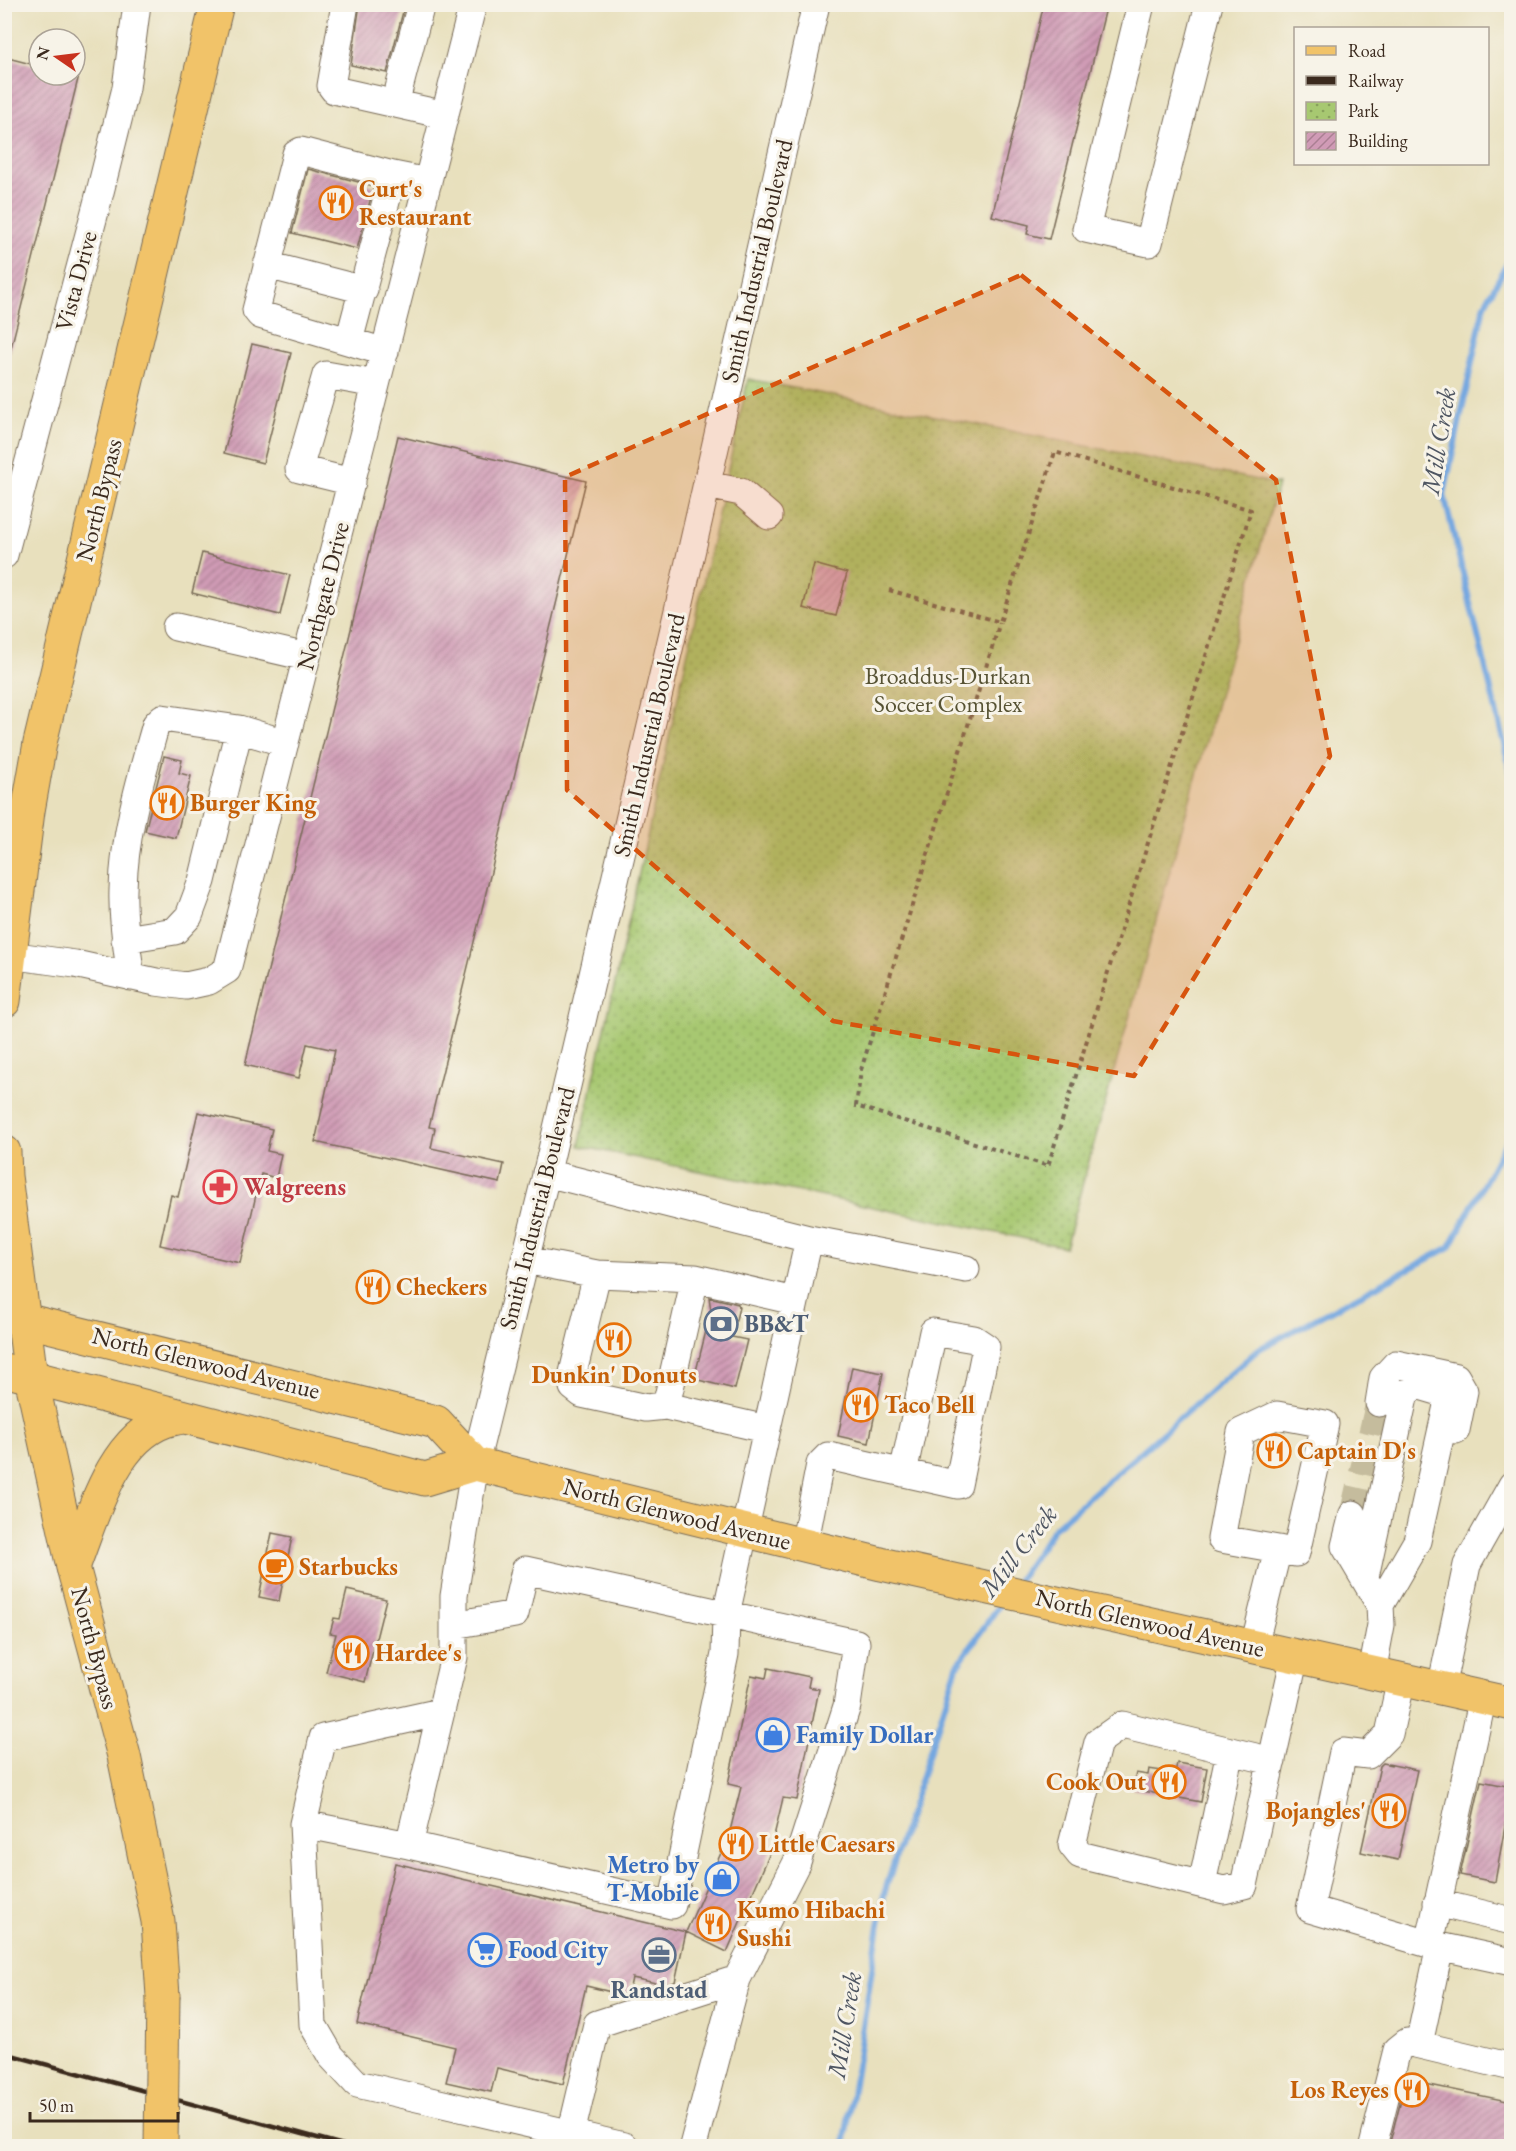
<svg xmlns="http://www.w3.org/2000/svg" width="1516" height="2151" viewBox="0 0 1516 2151" font-family="'EB Garamond',serif">
  <defs>
    <pattern id="park-dots" width="8" height="8" patternUnits="userSpaceOnUse" patternTransform="scale(1.5)"><rect width="8" height="8" fill="#a7c871"/><path d="M2 2h.1M6 6h.1" fill="none" stroke="#89a35c" stroke-width="1.8" stroke-linecap="round"/></pattern>
    <pattern id="building-hatch" width="6" height="6" patternUnits="userSpaceOnUse" patternTransform="scale(1.5)"><rect width="6" height="6" fill="#d09bb6"/><path d="M-1 1l2-2M0 6l6-6M5 7l2-2" fill="none" stroke="#aa7f93"/></pattern>
  </defs>
  <rect width="100%" height="100%" fill="#f7f3e8"/>
  <filter id="ink" filterUnits="userSpaceOnUse"><feTurbulence type="fractalNoise" baseFrequency=".0167" numOctaves="2"/><feDisplacementMap in="SourceGraphic" scale="12" xChannelSelector="R" yChannelSelector="G"/><feConvolveMatrix kernelMatrix="1 2 1 2 8 2 1 2 1" color-interpolation-filters="sRGB"/></filter>
  <filter id="wash" filterUnits="userSpaceOnUse"><feTurbulence type="fractalNoise" baseFrequency=".008" numOctaves="4" result="noise"/><feDisplacementMap in="SourceGraphic" scale="24" xChannelSelector="R" yChannelSelector="G"/><feGaussianBlur stdDeviation="1.35" result="paint"/><feColorMatrix in="noise" values="0 0 0 0 0 0 0 0 0 0 0 0 0 0 0 0 0 1.4 0 .05"/><feComposite in="paint" operator="in"/></filter>
  <g filter="url(#wash)">
    <rect width="100%" height="100%" fill="#e8e0bd"/>
    <path fill="url(#park-dots)" stroke="#717948" stroke-width="1.5" d="M 748,379 L 1278,484 L 1065,1247 L 579,1146 Z"/>
    <g fill="none" stroke-linecap="round" stroke-linejoin="round">
      <path stroke="#74a7e0" stroke-width="6" d="M 1512,255 L 1484,306 L 1444,495 L 1512,777
        M 1015,1585 L 1055,1527 L 1259,1349 L 1450,1247 L 1512,1131
        M 844,2146 L 884,1894 L 957,1666 L 1003,1600"/>
    </g>
    <g id="blocks">
      <path fill="url(#building-hatch)" d="M 360,4 L 405,4 L 387,73 L 351,65 Z
        M 1044,4 L 1107,4 L 1049,239 L 1027,234 L 1029,225 L 992,216 Z
        M 4,57 L 39,66 L 39,75 L 79,75 L 10,352 L 4,351 Z
        M 308,169 L 374,186 L 357,249 L 292,233 Z
        M 252,344 L 291,353 L 263,463 L 224,453 Z
        M 398,436 L 586,481 L 429,1127 L 435,1128 L 431,1148 L 504,1164 L 500,1183 L 315,1142 L 335,1050 L 307,1044 L 299,1078 L 245,1065 Z
        M 202,553 L 290,575 L 280,615 L 192,593 Z
        M 814,564 L 847,573 L 836,616 L 803,608 Z
        M 164,756 L 182,760 L 179,773 L 191,776 L 176,838 L 145,831 Z
        M 198,1112 L 272,1129 L 267,1151 L 281,1154 L 276,1178 L 261,1174 L 240,1263 L 160,1245 L 171,1195 L 178,1197 Z
        M 709,1297 L 738,1304 L 739,1307 L 732,1337 L 747,1340 L 735,1389 L 694,1379 L 711,1311 Z
        M 852,1367 L 883,1373 L 869,1443 L 838,1436 Z
        M 272,1533 L 292,1537 L 279,1601 L 259,1597 Z
        M 347,1590 L 386,1599 L 365,1682 L 326,1672 L 336,1634 L 330,1633 L 334,1618 L 340,1619 Z
        M 768,1668 L 810,1677 L 808,1687 L 819,1689 L 797,1800 L 783,1798 L 770,1853 L 727,1952 L 686,1932 L 729,1835 L 741,1787 L 728,1784 L 751,1675 L 766,1678 Z
        M 1177,1763 L 1207,1768 L 1201,1802 L 1132,1789 L 1136,1773 L 1148,1775 L 1149,1769 L 1175,1773 Z
        M 1383,1763 L 1417,1770 L 1398,1860 L 1361,1852 L 1380,1766 Z
        M 1481,1781 L 1512,1787 L 1495,1882 L 1460,1875 Z
        M 395,1863 L 686,1932 L 675,1982 L 665,1985 L 632,1978 L 628,1996 L 586,1986 L 563,2084 L 497,2068 L 491,2092 L 446,2082 L 455,2047 L 357,2024 Z
        M 1406,2080 L 1512,2102 L 1512,2146 L 1389,2146 Z"/>
    </g>
  </g>
  <g filter="url(#ink)">
    <use href="#blocks" fill-opacity="0" stroke="#786a56" stroke-width="1.5"/>
    <g fill="none" stroke-linecap="round" stroke-linejoin="round">
      <path stroke="#c5bc9d" stroke-width="27" stroke-dasharray="27 14" stroke-linecap="butt" d="M 1353,1514 L 1379,1403"/>
      <defs>
        <path id="minor" d="M 345,4 L 331,86 L 334,90 L 445,115
          M 1141,4 L 1086,229 L 1149,243 L 1209,4
          M 395,104 L 421,4
          M 267,265 L 364,290
          M 349,341 L 393,175
          M 385,352 L 260,315 L 256,310 L 296,154 L 301,151 L 393,175 L 428,182
          M 352,482 L 299,469 L 326,375 L 376,384
          M 707,485 L 741,492 L 769,516
          M 4,555 L 97,204 L 126,88 L 137,4
          M 176,627 L 307,657
          M 125,939 L 175,931 L 189,916 L 202,881 L 239,729
          M 9,955 L 75,964 L 156,982 L 186,986 L 209,981 L 227,970 L 473,4
          M 131,977 C 127,948 122,919 123,890 C 124,833 141,778 156,724 L 162,718 L 239,729 L 285,743
          M 809,1239 L 966,1269
          M 525,1260 L 597,1274 L 695,1278 L 795,1301
          M 597,1274 L 572,1377 L 573,1387 L 582,1394 L 646,1408 L 666,1406
          M 695,1278 L 666,1406 L 766,1429
          M 1379,1403 L 1383,1378 L 1396,1364 L 1456,1377 L 1464,1391 L 1456,1430
          M 1353,1514 L 1345,1546 L 1380,1605 L 1381,1625 L 1372,1673
          M 804,1546 L 820,1464 L 828,1456 L 958,1485 L 986,1347 L 974,1339 L 933,1332 L 903,1473
          M 1365,1577 L 1405,1393 L 1417,1385 L 1444,1393 L 1447,1406 L 1417,1541 L 1380,1605
          M 454,1625 L 515,1614 L 525,1570 L 856,1643 L 847,1706 L 797,1862 L 737,1979 L 693,2146
          M 1254,1646 L 1278,1549 L 1221,1539 L 1241,1432 L 1277,1415 L 1325,1424 L 1296,1553 L 1278,1549
          M 1401,1679 L 1389,1734 L 1368,1755 L 1343,1752 L 1310,1909 L 1429,1944 L 1512,1962
          M 1441,1688 L 1467,1565 L 1512,1485
          M 441,1712 L 323,1738 L 303,1824 L 409,1845 L 454,1657 L 454,1596 L 475,1464 L 548,1167 L 674,628 L 816,4
          M 1272,1761 L 1122,1725 L 1098,1742 L 1072,1845 L 1080,1855 L 1224,1890 L 1244,1885 L 1295,1656
          M 303,1824 L 313,2025 L 331,2056 L 357,2084 L 624,2146
          M 409,1845 L 672,1905 L 725,1654 L 726,1614 L 809,1239 L 546,1173
          M 1202,1884 L 1230,1751
          M 1437,1903 L 1512,1921
          M 1429,1944 L 1483,1697
          M 1419,2044 L 1440,1946
          M 571,2134 L 597,2024 L 737,1979
          M 1373,2146 L 1397,2050 L 1407,2042 L 1512,2067"/>
        <path id="major" d="M 4,1315 L 436,1422 L 475,1464
          M 4,1370 L 425,1479 L 475,1464 L 881,1564 L 1512,1704
          M 73,1567 C 92,1519 111,1440 165,1421 C 171,1419 177,1418 183,1417"/>
        <path id="highway" d="M 4,1001 L 28,811 L 40,743 L 217,4
          M 4,1152 L 5,1176 L 31,1377 L 73,1567 L 124,1756 L 158,1921 L 163,1996"/>
      </defs>
      <use href="#minor" stroke="#786a56" stroke-width="29"/>
      <use href="#major" stroke="#786a56" stroke-width="35"/>
      <use href="#highway" stroke="#786a56" stroke-width="35"/>
      <path stroke="#786a56" stroke-width="4" stroke-dasharray="4.5 4.5" stroke-linecap="butt" d="M 889,590 L 1000,622 L 1055,452 L 1251,510 L 1048,1166 L 856,1106 L 861,1070 L 1000,622"/>
      <use href="#minor" stroke="#fff" stroke-width="27"/>
      <use href="#major" stroke="#f1c369" stroke-width="33"/>
      <use href="#highway" stroke="#f1c369" stroke-width="33"/>
      <path stroke="#3b2a1e" stroke-width="4.5" d="M 4,2053 L 347,2146"/>
      <defs>
        <path id="highway-bridge" d="M 161,2146 L 163,1996"/>
      </defs>
      <use href="#highway-bridge" stroke="#786a56" stroke-width="35" stroke-linecap="butt"/>
      <use href="#highway-bridge" stroke="#f1c369" stroke-width="33"/>
    </g>
  </g>
  <path fill="#d7540e" fill-opacity="0.2" stroke="#d7540e" stroke-width="4.5" stroke-dasharray="12 8" stroke-linejoin="round" d="M 1021,275 L 1276,480 L 1330,756 L 1134,1076 L 833,1021 L 567,790 L 565,477 Z"/>
  <defs>
    <symbol id="restaurant-ring" viewBox="-11 -11 22 22"><circle r="9.5" fill="#f7f3e8" stroke="#e8710a" stroke-width="1.5"/><path d="M-5-6h1v4h1v-4h1v4h1v-4h1v5L-1.5 .5V6h-2V.5L-5-1ZM5-6V6H3V1.5H1.5Q1.5-4 5-6Z" fill="#e8710a"/></symbol>
    <symbol id="pharmacy-ring" viewBox="-11 -11 22 22"><circle r="9.5" fill="#f7f3e8" stroke="#e0444e" stroke-width="1.5"/><path d="M-2-6h4v4h4v4h-4v4h-4v-4h-4v-4h4Z" fill="#e0444e"/></symbol>
    <symbol id="bank-ring" viewBox="-11 -11 22 22"><circle r="9.5" fill="#f7f3e8" stroke="#5c6f8a" stroke-width="1.5"/><path d="M-6-4H6V4H-6ZM0-2.3a2.3 2.3 0 1 0 0 4.6a2.3 2.3 0 1 0 0-4.6Z" fill="#5c6f8a"/></symbol>
    <symbol id="cafe-ring" viewBox="-11 -11 22 22"><circle r="9.5" fill="#f7f3e8" stroke="#e8710a" stroke-width="1.5"/><path d="M-5.5-4.5H6V0H3Q3 3.5 0 3.5H-2.5Q-5.5 3.5-5.5 0ZM3-3.2v2h1.7v-2ZM-6 4.5H4V6H-6Z" fill="#e8710a"/></symbol>
    <symbol id="shop-ring" viewBox="-11 -11 22 22"><circle r="9.5" fill="#f7f3e8" stroke="#3f7fe0" stroke-width="1.5"/><path d="M-5-2.5h2.3a2.7 3.5 0 0 1 5.4 0H5L5.5 6h-11ZM-1.5-2.5h3a1.5 2.3 0 0 0-3 0Z" fill="#3f7fe0"/></symbol>
    <symbol id="supermarket-ring" viewBox="-11 -11 22 22"><circle r="9.5" fill="#f7f3e8" stroke="#3f7fe0" stroke-width="1.5"/><path d="M-6-5.5h2.5l.6 2H6L4.5 2H-2.5L-4.4-4H-6ZM-1.5 3.2a1.3 1.3 0 1 0 .1 0ZM3 3.2a1.3 1.3 0 1 0 .1 0Z" fill="#3f7fe0"/></symbol>
    <symbol id="office-ring" viewBox="-11 -11 22 22"><circle r="9.5" fill="#f7f3e8" stroke="#5c6f8a" stroke-width="1.5"/><path d="M-6-3h4V-5.5h4V-3h4V5H-6ZM-1-4.5V-3h2v-1.5ZM-6 0V1H6V0Z" fill="#5c6f8a"/></symbol>
  </defs>
  <g fill-rule="evenodd">
    <use href="#restaurant-ring" x="317" y="184" width="38" height="38"/>
    <use href="#restaurant-ring" x="148" y="784" width="38" height="38"/>
    <use href="#pharmacy-ring" x="201" y="1168" width="38" height="38"/>
    <use href="#restaurant-ring" x="354" y="1268" width="38" height="38"/>
    <use href="#bank-ring" x="702" y="1305" width="38" height="38"/>
    <use href="#restaurant-ring" x="595" y="1321" width="38" height="38"/>
    <use href="#restaurant-ring" x="842" y="1386" width="38" height="38"/>
    <use href="#restaurant-ring" x="1255" y="1432" width="38" height="38"/>
    <use href="#cafe-ring" x="257" y="1548" width="38" height="38"/>
    <use href="#restaurant-ring" x="333" y="1634" width="38" height="38"/>
    <use href="#shop-ring" x="754" y="1716" width="38" height="38"/>
    <use href="#restaurant-ring" x="1150" y="1763" width="38" height="38"/>
    <use href="#restaurant-ring" x="1370" y="1792" width="38" height="38"/>
    <use href="#restaurant-ring" x="717" y="1825" width="38" height="38"/>
    <use href="#shop-ring" x="703" y="1860" width="38" height="38"/>
    <use href="#restaurant-ring" x="695" y="1905" width="38" height="38"/>
    <use href="#supermarket-ring" x="466" y="1931" width="38" height="38"/>
    <use href="#office-ring" x="640" y="1936" width="38" height="38"/>
    <use href="#restaurant-ring" x="1393" y="2071" width="38" height="38"/>
  </g>
  <g text-anchor="middle" stroke-width="6" stroke-linejoin="round" paint-order="stroke">
    <g font-size="24" font-weight="bold" fill="#c56008" stroke="#f7f3e8" text-anchor="start">
      <text x="359" y="197">Curt's<tspan x="359" dy="28">Restaurant</tspan></text>
      <text x="190" y="811">Burger King</text>
      <text x="396" y="1295">Checkers</text>
      <text x="614" y="1383" text-anchor="middle">Dunkin' Donuts</text>
      <text x="884" y="1413">Taco Bell</text>
      <text x="1297" y="1459">Captain D's</text>
      <text x="299" y="1575">Starbucks</text>
      <text x="375" y="1661">Hardee's</text>
      <text x="1146" y="1790" text-anchor="end">Cook Out</text>
      <text x="1366" y="1819" text-anchor="end">Bojangles'</text>
      <text x="759" y="1852">Little Caesars</text>
      <text x="737" y="1918">Kumo Hibachi<tspan x="737" dy="28">Sushi</tspan></text>
      <text x="1389" y="2098" text-anchor="end">Los Reyes</text>
    </g>
    <g font-size="24" fill="#3b2a1e" stroke="#f7f3e8">
      <text transform="translate(757 261) rotate(-77)" y="8">Smith Industrial Boulevard</text>
      <text transform="translate(76 281) rotate(-75)" y="8">Vista Drive</text>
      <text transform="translate(99 500) rotate(-76)" y="8">North Bypass</text>
      <text transform="translate(323 596) rotate(-76)" y="8">Northgate Drive</text>
      <text transform="translate(649 735) rotate(-77)" y="8">Smith Industrial Boulevard</text>
      <text transform="translate(537 1208) rotate(-76)" y="8">Smith Industrial Boulevard</text>
      <text transform="translate(206 1363) rotate(14)" y="8">North Glenwood Avenue</text>
      <text transform="translate(677 1514) rotate(14)" y="8">North Glenwood Avenue</text>
      <text transform="translate(1150 1623) rotate(13)" y="8">North Glenwood Avenue</text>
      <text transform="translate(95 1648) rotate(75)" y="8">North Bypass</text>
    </g>
    <g font-size="24" fill="#565233" stroke="#f7f3e8">
      <text x="948" y="684">Broaddus-Durkan<tspan x="948" dy="28">Soccer Complex</tspan></text>
    </g>
    <g font-size="24" font-weight="bold" fill="#be3a42" stroke="#f7f3e8" text-anchor="start">
      <text x="243" y="1195">Walgreens</text>
    </g>
    <g font-size="24" font-weight="bold" fill="#4e5e75" stroke="#f7f3e8" text-anchor="start">
      <text x="744" y="1332">BB&amp;T</text>
      <text x="659" y="1998" text-anchor="middle">Randstad</text>
    </g>
    <g font-size="24" font-weight="bold" fill="#366cbe" stroke="#f7f3e8" text-anchor="start">
      <text x="796" y="1743">Family Dollar</text>
      <text x="699" y="1873" text-anchor="end">Metro by<tspan x="699" dy="28">T-Mobile</tspan></text>
      <text x="508" y="1958">Food City</text>
    </g>
    <g font-size="26" font-style="italic" fill="#4f5662" stroke="#f7f3e8">
      <text transform="translate(1438 441) rotate(-81)" y="9">Mill Creek</text>
      <text transform="translate(1018 1551) rotate(-52)" y="9">Mill Creek</text>
      <text transform="translate(844 2025) rotate(-81)" y="9">Mill Creek</text>
    </g>
  </g>
  <rect width="1516" height="2151" fill="none" stroke="#f7f3e8" stroke-width="24"/>
  <rect x="1294" y="27" width="195" height="138" fill="#f7f3e8" stroke="#aca397" stroke-width="1.5"/>
  <rect x="1306" y="46" width="30" height="9" fill="#f1c369" stroke="#aca397" stroke-width="1.5"/>
  <text x="1348" y="57" font-size="18" fill="#3b2a1e">Road</text>
  <rect x="1306" y="76" width="30" height="9" fill="#3b2a1e" stroke="#aca397" stroke-width="1.5"/>
  <text x="1348" y="87" font-size="18" fill="#3b2a1e">Railway</text>
  <rect x="1306" y="102" width="30" height="18" fill="url(#park-dots)" stroke="#aca397" stroke-width="1.5"/>
  <text x="1348" y="117" font-size="18" fill="#3b2a1e">Park</text>
  <rect x="1306" y="132" width="30" height="18" fill="url(#building-hatch)" stroke="#aca397" stroke-width="1.5"/>
  <text x="1348" y="147" font-size="18" fill="#3b2a1e">Building</text>
  <g transform="translate(57 57) rotate(284)"><circle r="28" fill="#f7f3e8" stroke="#aca397" stroke-width="1.5"/>
  <path d="M0-4.5L10 22L0 15L-10 22Z" fill="#c8321e"/>
  <text y="-9" font-size="16" font-weight="bold" text-anchor="middle" fill="#3b2a1e">N</text>
  </g>
  <path d="M30 2112v9h148v-9" fill="none" stroke="#3b2a1e" stroke-width="3"/>
  <text x="39" y="2112" font-size="18" fill="#3b2a1e" stroke="#f7f3e8" stroke-width="4.5" paint-order="stroke">50 m</text>
</svg>
